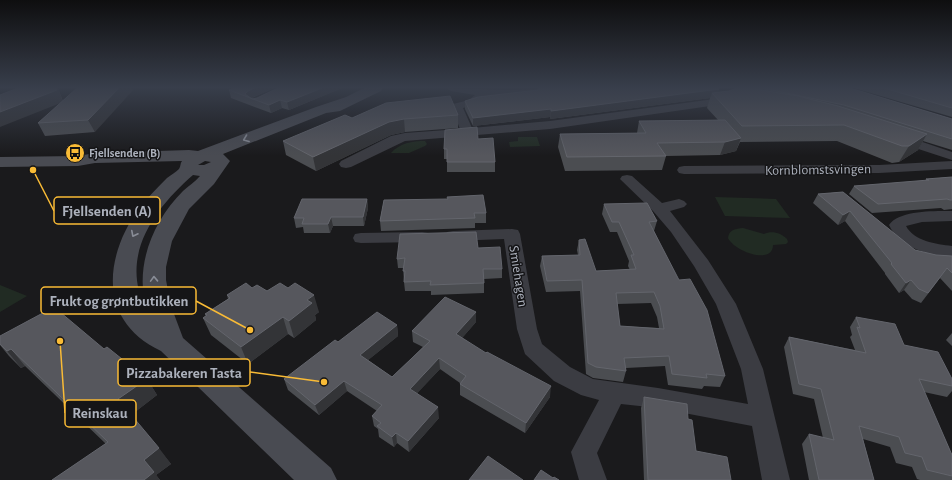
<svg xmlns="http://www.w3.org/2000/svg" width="952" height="480" viewBox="0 0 952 480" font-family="'Alegreya Sans',sans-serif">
  <rect width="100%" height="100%" fill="#1a1a1c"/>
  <path fill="#212b23" d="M 518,137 L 537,137 L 540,146 L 510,147 L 509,142 L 518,141 Z
    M 425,141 L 427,144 L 425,146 L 409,153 L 391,153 C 400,143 412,141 425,141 Z
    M 715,197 L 776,199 L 790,218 L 725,216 Z
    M 743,228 L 764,234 C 772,230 781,233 787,239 L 788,242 L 786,244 L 773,245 C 773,265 735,252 728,238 C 729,229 736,229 743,228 Z
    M 0,285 L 27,296 L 0,312 Z"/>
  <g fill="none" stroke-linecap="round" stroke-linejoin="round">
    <path fill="#3b3c42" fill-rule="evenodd" d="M 446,88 L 508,90 L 571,88 L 566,91 L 537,95 L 487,96 L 477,104 L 463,108 L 472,128 L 550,121 L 722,98 L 731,95 L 737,98 L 735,100 L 724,104 L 550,129 L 405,141 L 351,167 L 346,168 L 341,167 L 339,164 L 341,161 L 391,136 L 405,133 L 460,129 L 451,106 L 453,104 L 469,100 L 475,95 L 451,91 Z
      M 899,134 L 952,152 L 952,160 L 894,141 L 893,138 L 894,135 Z
      M 952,161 L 952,169 L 879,173 L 684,174 L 679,173 L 677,170 L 679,167 L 684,166 L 879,165 Z
      M 627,175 L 632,176 L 662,203 L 679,199 L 684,201 L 687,204 L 684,207 L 670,211 L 708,260 L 736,304 L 763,369 L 790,480 L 762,480 L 752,426 L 658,408 L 621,404 L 597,453 L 607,480 L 579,480 L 571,452 L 599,400 L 581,395 L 554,381 L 525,354 L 517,329 L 504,239 L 453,241 L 447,240 L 445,236 L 447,232 L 453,231 L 512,229 L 518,230 L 520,234 L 537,329 L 542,344 L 570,367 L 593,379 L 658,388 L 748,404 L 741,369 L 716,304 L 694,266 L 671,232 L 653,211 L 620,179 L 622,176 Z
      M 952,211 L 952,221 L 922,222 L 906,226 C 914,241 936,244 952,246 L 952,258 C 927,254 901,249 889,225 C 899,210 935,211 952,211 Z
      M 422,232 L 428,233 L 430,237 L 428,241 L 422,242 L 361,243 L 355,242 L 353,238 L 355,234 L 361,233 Z"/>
    <path fill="#494b52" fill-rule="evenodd" d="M 364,88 L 383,88 L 381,91 L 340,111 L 326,113 L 223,154 L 230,161 L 214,184 L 189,209 L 172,241 L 166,267 L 166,280 L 171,306 L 183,338 L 331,468 L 337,480 L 294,480 L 161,351 C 97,321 104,256 140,207 C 148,197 158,187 167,178 C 171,175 176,172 179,169 C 181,166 180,163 182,161 L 95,163 L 78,166 L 0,167 L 0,157 L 78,156 L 95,153 L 189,150 L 198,151 L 316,107 L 346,97 ZM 205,161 L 211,162 L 204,165 L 198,165 ZM 193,175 L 200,176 C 195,182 188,186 183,191 C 151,223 133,270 148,314 C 143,307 141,299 139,291 C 127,244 160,204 193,175 Z"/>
  </g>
  <path fill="#4b4d51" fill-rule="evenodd" d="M 18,88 L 58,88 L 63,101 L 77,88 L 95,132 L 45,136 L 38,123 L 61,103 Z
    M 234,88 L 274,88 L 252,98 L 252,99 L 342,88 L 289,110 L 282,108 L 271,113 L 231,98 L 229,90 Z
    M 734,88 L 850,88 L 952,119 L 952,150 L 923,141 L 918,150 L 899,162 L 892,163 L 837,141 L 740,142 L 736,151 L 720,155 L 666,156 L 662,170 L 565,171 L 558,147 L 560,134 L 637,133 L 639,121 L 718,120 L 707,108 L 710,98 L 550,119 L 550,117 L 473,126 L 465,109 L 465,101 L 719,89 L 718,92 L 729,91 L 734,89 Z
    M 854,88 L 952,88 L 952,117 Z
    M 458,115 L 458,128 L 405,132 L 391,135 L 316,171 L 286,155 L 283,141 L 352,118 Z
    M 478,139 L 495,162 L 495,172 L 447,172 L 447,159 L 444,159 L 444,149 Z
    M 952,177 L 952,209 L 944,210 L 941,208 L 872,213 L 849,194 L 854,186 L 925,181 L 926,179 Z
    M 843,192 L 915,250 L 936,255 L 952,256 L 952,291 L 940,278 L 921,303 L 912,299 L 904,290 L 899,293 L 885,274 L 885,273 L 845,221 L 838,225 L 813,203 L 818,194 Z
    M 367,199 L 368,208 L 364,226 L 333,226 L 330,233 L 304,233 L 303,227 L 296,228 L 294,218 Z
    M 384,200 L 486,213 L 486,223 L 475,223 L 475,228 L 381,231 L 380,221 Z
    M 604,204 L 657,221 L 654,231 L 725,376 L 720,387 L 704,386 L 702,389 L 668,385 L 665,366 L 626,368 L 626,371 L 623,382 L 593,378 L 586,374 L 580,291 L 546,292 L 540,266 L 542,256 L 578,255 L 577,250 L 579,240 L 596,271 L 630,270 L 628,266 L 629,261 L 617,232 L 610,232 L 602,214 ZM 651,303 L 657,317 L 659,328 L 620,326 L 617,304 Z
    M 478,248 L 502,269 L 502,278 L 484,279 L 484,293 L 431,295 L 431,291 L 405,291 L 404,282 L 403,268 L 398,268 L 397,259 Z
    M 252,288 L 267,291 L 319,312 L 315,315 L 316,320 L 294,338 L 288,334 L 248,364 L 211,335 L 203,318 L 206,316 L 205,314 L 228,299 L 227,295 Z
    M 856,317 L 904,345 L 952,379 L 952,391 L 947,397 L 924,392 L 952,455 L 952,480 L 920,480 L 917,479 L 912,467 L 896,463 L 890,447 L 863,439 L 874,480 L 809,480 L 802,444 L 809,434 L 823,438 L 814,399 L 793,394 L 784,347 L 789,337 L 855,350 L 850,337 L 852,335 L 850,327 Z
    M 476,322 L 462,338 L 550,397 L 525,433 L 460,395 L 460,383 L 440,369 L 417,393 L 439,418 L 409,452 L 397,443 L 394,447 L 379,437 L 378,429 L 374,426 L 372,416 L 377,411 L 347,391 L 319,415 L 288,390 L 284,379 L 338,342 L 397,325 L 398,336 L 368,360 L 392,377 L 423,347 L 413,342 L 412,331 Z
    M 952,333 L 952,346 L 946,340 Z
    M 0,336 L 104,349 L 147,379 L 157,395 L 131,415 L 171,464 L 156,475 L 160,480 L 52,480 L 106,444 L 25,366 L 21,368 L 9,356 L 0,345 Z
    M 644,397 L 688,419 L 696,451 L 731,480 L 644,480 L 641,408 Z"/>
  <path fill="#333437" d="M 57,88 L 58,88 L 63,102 L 0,127 L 0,112 Z
    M 119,88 L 135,88 L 95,132 L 88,120 Z
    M 254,88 L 274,88 L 251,98 L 245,94 L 248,91 Z
    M 322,88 L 342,88 L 289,110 L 287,102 Z
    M 719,89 L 717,97 L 712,93 L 710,98 L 550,119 L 551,111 Z
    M 280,100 L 282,108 L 271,113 L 269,105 Z
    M 551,109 L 550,117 L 473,126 L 473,118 Z
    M 404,119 L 405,132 L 391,135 L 316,171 L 313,157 L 389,122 Z
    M 927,134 L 918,150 L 899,162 L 909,146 Z
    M 741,138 L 736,151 L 720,155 L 725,142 Z
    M 367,199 L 368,208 L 364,226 L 363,217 Z
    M 850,211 L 845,221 L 838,225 L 843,215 Z
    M 331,217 L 333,226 L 330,233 L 328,224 Z
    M 911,280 L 904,290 L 899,293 L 906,283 Z
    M 314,295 L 319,312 L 315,315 L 316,320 L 294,338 L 289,321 L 307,300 Z
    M 476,312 L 476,322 L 456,345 L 456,334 Z
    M 283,317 L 288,334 L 248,364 L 241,347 Z
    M 397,325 L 398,336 L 362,365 L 360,355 Z
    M 11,349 L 25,366 L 21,368 L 7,351 Z
    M 439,358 L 440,369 L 411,400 L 410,389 Z
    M 147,379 L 157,395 L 130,416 L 118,399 Z
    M 344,381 L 347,391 L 319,415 L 315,405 Z
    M 551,386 L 550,397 L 525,433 L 526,423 Z
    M 438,407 L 439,418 L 409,452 L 408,441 Z
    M 396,433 L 397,443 L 394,447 L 392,437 Z
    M 159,448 L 171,464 L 156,475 L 160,480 L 144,480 L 144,460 Z"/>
  <path fill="#56575d" stroke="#63656c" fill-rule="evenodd" d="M 18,88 L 57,88 L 57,90 L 0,112 L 0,95 Z
    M 77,88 L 119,88 L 88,120 L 38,123 Z
    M 234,88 L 254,88 L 248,91 L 245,94 L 252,99 L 257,98 L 278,88 L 322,88 L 287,102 L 280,100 L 269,105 L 229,90 Z
    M 541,88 L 717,88 L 719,89 L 551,111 L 551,109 L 473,118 L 465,101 L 478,97 L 538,90 L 538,89 Z
    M 736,88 L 749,88 L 798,96 L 838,106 L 927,134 L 909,146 L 902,146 L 844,125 L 742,126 L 712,93 L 729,91 Z
    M 762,88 L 850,88 L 952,119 L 952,139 L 844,105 Z
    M 884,88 L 952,88 L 952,108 Z
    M 450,96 L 458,115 L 404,119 L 389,122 L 313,157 L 283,141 L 345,115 L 352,118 L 386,103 Z
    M 725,120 L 741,138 L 725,142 L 657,143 L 666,156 L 567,157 L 560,134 L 646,133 L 639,121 Z
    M 477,127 L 478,139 L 493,138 L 495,162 L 447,162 L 447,149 L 444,149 L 445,130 Z
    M 952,177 L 952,200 L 950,200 L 947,199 L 878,204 L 854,186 L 929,180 L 926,179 Z
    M 843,192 L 915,250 L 936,255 L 952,256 L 952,273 L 947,268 L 928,293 L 919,289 L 911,280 L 906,283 L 891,264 L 892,263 L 850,211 L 843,215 L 818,194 Z
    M 483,195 L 486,213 L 474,213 L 475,218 L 380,221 L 384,200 L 448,199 L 447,197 Z
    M 302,199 L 367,199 L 363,217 L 331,217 L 328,224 L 302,224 L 304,218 L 294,218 Z
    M 647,203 L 657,221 L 649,222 L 679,280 L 690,279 L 707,310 L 725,376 L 706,374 L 707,378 L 672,374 L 669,356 L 624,358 L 626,371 L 596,367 L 588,363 L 582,280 L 547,281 L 542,256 L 580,255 L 579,240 L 585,239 L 596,271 L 636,269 L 631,255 L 634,255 L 619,222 L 612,222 L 604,204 ZM 654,292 L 660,306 L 664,329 L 620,326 L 616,293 Z
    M 476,232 L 478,248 L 500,247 L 502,269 L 483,269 L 484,283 L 430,285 L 431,281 L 404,282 L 405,271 L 403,271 L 405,258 L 397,259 L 400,234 Z
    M 246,283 L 252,288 L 257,285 L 267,291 L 280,283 L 288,288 L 295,283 L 314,295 L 307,300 L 312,303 L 289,321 L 283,317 L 241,347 L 203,318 L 207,315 L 205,314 L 230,298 L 227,295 Z
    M 445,297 L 476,312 L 456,334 L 486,353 L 487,352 L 551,386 L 526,423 L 460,384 L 466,376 L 439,358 L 410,389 L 438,407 L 408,441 L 396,433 L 392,437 L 377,426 L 381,423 L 372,416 L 382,405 L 344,381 L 315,405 L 284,379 L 335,340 L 338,342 L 377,312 L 397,325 L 360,355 L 392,377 L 430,341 L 412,331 Z
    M 54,307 L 104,349 L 107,347 L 147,379 L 118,399 L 159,448 L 144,460 L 154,472 L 144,480 L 52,480 L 108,442 L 11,349 L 7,351 L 0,344 L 0,336 Z
    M 856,317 L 895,324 L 904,345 L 938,352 L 952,379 L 952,386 L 919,379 L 952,455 L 952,476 L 927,470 L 922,457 L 905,453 L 899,437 L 859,426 L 874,480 L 819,480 L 809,434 L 834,440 L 821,389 L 799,384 L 789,337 L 866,353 L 857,327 L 860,328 Z
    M 644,397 L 687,404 L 688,419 L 692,420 L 696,451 L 727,457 L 731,480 L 648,480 Z
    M 488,456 L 523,480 L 469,480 Z
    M 541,470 L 553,478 L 554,477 L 559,480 L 534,480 Z"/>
  <defs><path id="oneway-chevron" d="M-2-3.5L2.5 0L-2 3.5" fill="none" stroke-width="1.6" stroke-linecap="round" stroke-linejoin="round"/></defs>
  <g stroke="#898d97">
    <use href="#oneway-chevron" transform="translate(246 139) rotate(159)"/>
    <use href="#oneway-chevron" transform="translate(134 234) rotate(117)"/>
    <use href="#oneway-chevron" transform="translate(154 279) rotate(-92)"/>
  </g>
  <linearGradient id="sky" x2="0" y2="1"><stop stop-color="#0e0e0f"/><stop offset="0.56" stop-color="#383e4b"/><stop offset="1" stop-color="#383e4b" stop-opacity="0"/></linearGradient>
  <rect width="952" height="156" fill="url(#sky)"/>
  <defs>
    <symbol id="bus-disc" viewBox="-11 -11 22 22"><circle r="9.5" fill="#f9bb36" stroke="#151517"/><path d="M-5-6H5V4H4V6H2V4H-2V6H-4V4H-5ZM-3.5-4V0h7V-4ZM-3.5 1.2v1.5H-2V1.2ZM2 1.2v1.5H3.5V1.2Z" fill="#111"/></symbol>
  </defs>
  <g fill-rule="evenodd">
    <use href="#bus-disc" x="64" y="142" width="22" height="22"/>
  </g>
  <g text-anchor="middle" stroke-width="3" stroke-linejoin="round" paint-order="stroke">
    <g font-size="12" font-weight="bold" fill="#acb1bc" stroke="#151517" text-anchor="start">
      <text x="89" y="157">Fjellsenden (B)</text>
    </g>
    <g font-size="14" fill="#acb1bc" stroke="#151517">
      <text transform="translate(818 169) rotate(-1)" y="5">Kornblomstsvingen</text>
      <text transform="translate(519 276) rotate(81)" y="5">Smiehagen</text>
    </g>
  </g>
  <path fill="none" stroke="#f9bb36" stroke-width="1.5" d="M33 170L54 211M250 330L196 301M324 382L250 372M60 341L65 413"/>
  <g fill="#f9bb36" stroke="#151517" stroke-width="1.5">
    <circle cx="33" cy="170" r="4"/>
    <circle cx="250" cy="330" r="4"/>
    <circle cx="324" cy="382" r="4"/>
    <circle cx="60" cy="341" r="4"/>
  </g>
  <g fill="#151517" stroke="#f9bb36" stroke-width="1.5">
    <rect x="54" y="197" width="106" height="27" rx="4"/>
    <rect x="41" y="287" width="155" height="27" rx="4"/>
    <rect x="118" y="359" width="132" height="27" rx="4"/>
    <rect x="65" y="400" width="71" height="27" rx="4"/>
  </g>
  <g font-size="15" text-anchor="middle" font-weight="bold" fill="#acb1bc">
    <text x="107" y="216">Fjellsenden (A)</text>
    <text x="119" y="306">Frukt og grøntbutikken</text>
    <text x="184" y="378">Pizzabakeren Tasta</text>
    <text x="100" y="418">Reinskau</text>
  </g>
</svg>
